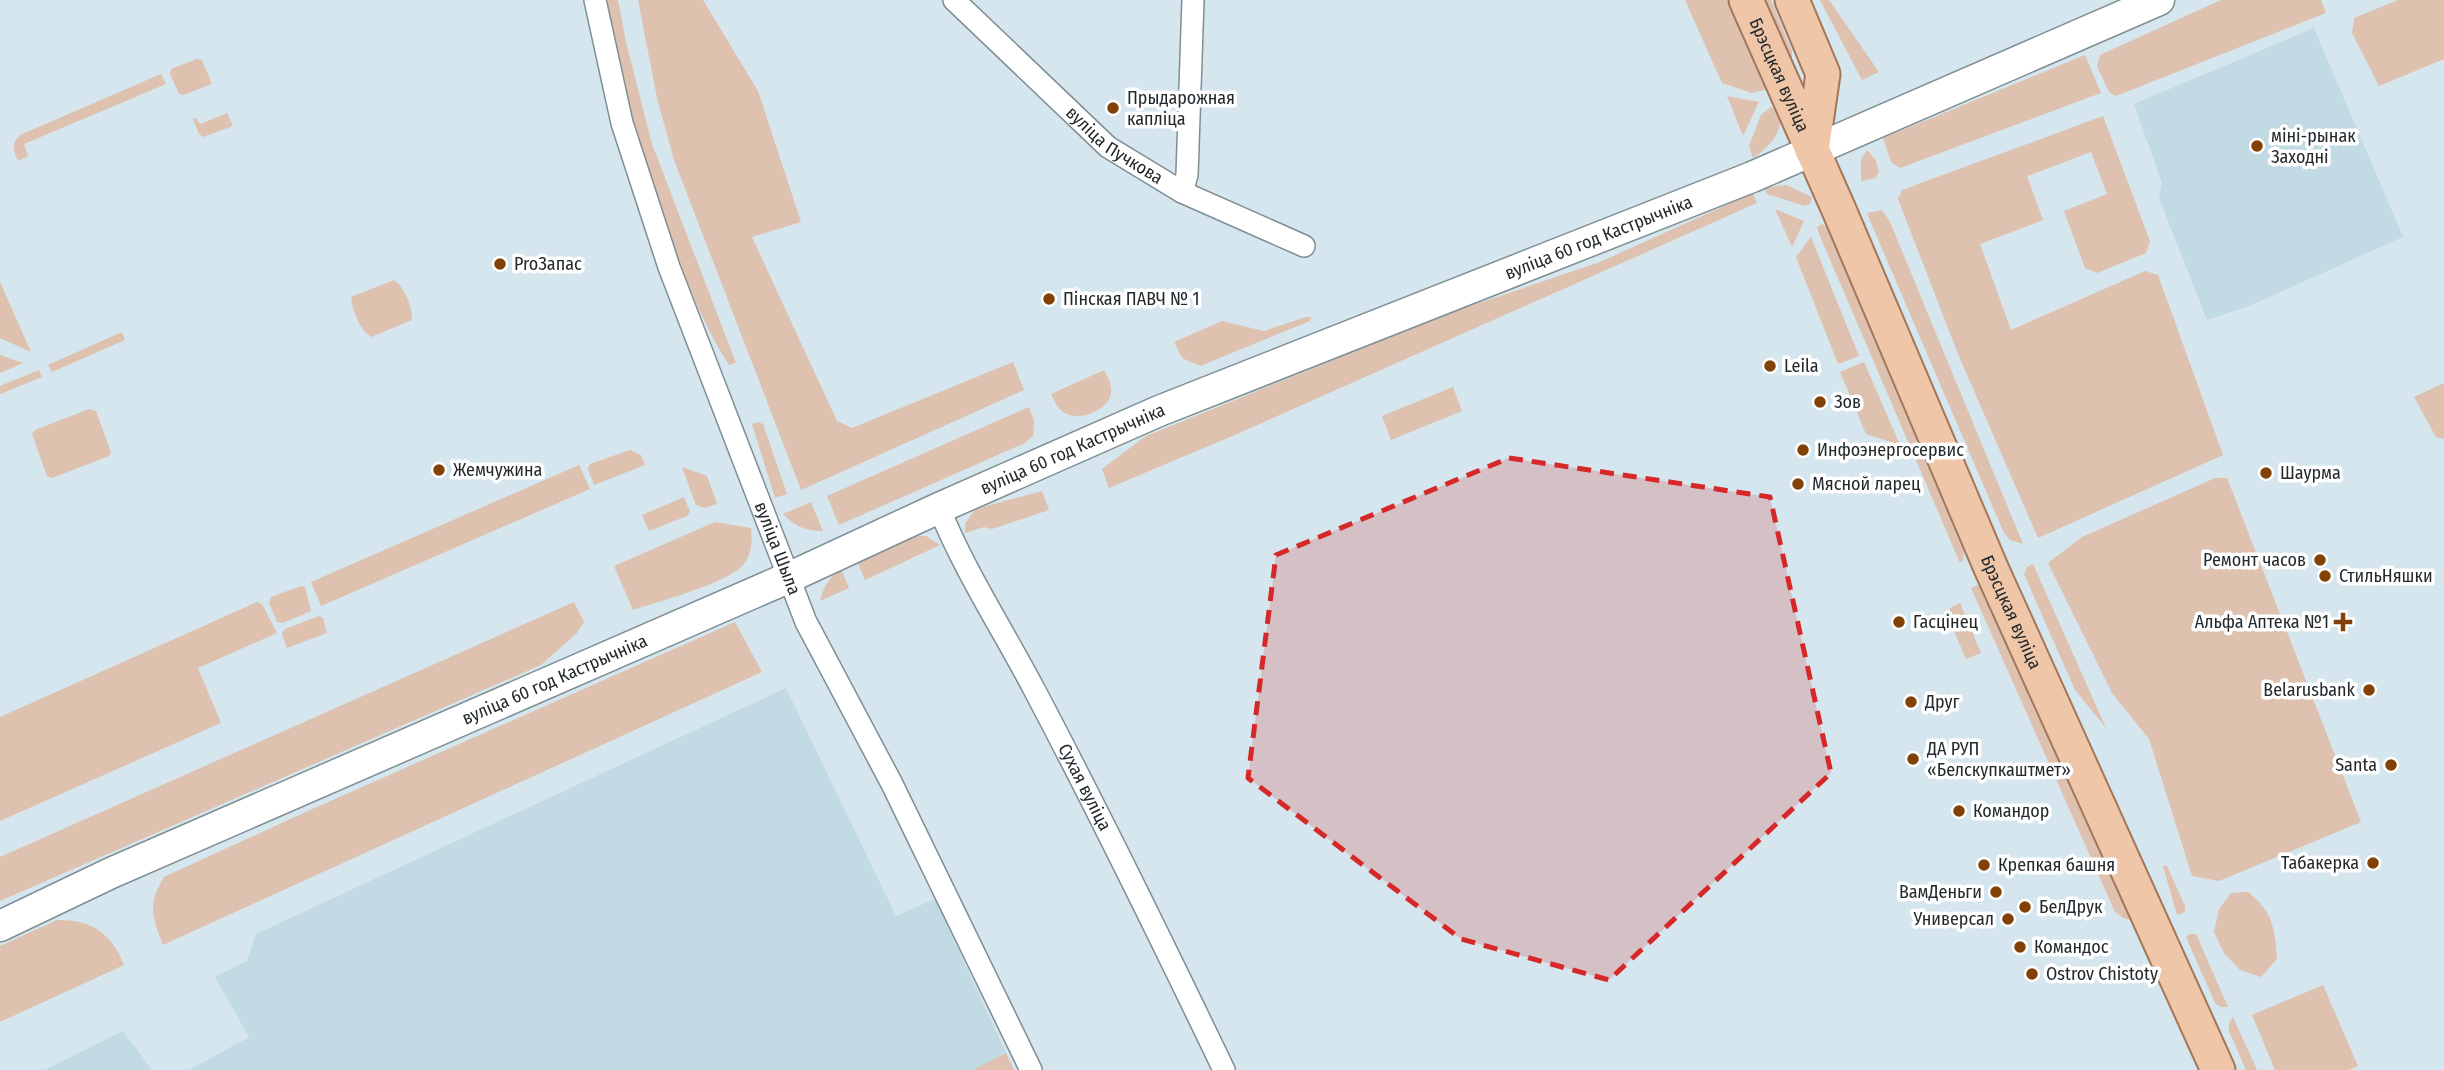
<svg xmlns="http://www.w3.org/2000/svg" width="2444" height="1070" viewBox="0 0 2444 1070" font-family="'Fira Sans Condensed',sans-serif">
  <rect width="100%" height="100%" fill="#d5e6ee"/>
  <path fill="#c1dae4" d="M 2314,28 L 2403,237 L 2249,306 L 2207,320 L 2159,198 L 2162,183 L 2134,104 Z
    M 786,688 L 896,916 L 935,899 L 1006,1053 L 972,1070 L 189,1070 L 249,1037 L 215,977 L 247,961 L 256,934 Z
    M 123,1031 L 152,1070 L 45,1070 Z"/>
  <path fill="#dec1ae" d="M 607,0 L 618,0 L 626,42 L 652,144 L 736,363 L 729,365 C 698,316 683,272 664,218 C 639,147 618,75 607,0 Z
    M 638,0 L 703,0 L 758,91 L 801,222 L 752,237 L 837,421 L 852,428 L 1013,362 L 1024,390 L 801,490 L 674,160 L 657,98 Z
    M 1685,0 L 1729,0 L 1768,89 L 1752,93 L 1722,83 Z
    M 1760,0 L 1771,0 L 1792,51 L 1792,59 L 1786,60 Z
    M 1820,0 L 1829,0 L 1879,72 L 1862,80 Z
    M 2221,0 L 2321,0 L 2326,13 L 2116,96 L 2109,92 L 2097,66 L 2100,55 Z
    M 2398,0 L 2444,0 L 2444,59 L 2379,86 L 2352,33 L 2354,18 Z
    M 2085,55 L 2101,93 L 1900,168 L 1891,162 L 1883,138 Z
    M 197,59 L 202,60 L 212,84 L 183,95 L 179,94 L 170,74 L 171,69 Z
    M 161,74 L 166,84 L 24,144 L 28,156 L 18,161 C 13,150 11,144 20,135 Z
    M 1727,96 L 1759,102 L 1743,136 Z
    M 1771,107 C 1793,123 1769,148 1753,158 L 1749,146 L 1761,115 Z
    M 227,113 L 233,126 L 203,137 L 199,134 L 193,119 L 196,118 L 200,124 Z
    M 2103,116 L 2150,241 L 2146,253 L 2097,273 L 2085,268 L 2064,211 L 2107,194 L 2091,152 L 2027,176 L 2043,220 L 1980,244 L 2011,330 L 2145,271 L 2158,275 L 2223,455 L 2038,538 L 1958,354 L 1898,199 L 1902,190 Z
    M 1867,150 L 1875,159 L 1879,171 L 1876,178 L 1861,181 L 1861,159 Z
    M 1786,185 L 1812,197 L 1810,204 L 1805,206 L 1767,194 L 1764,188 Z
    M 1753,193 L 1757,203 L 1237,434 L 1109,488 L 1102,469 L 1146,436 L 1450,313 L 1600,262 Z
    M 1775,209 L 1804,221 L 1792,247 Z
    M 1882,210 L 1890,222 L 2023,544 L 2010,540 L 2004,533 L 1871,223 L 1867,213 Z
    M 1822,224 L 1826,226 L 1964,552 L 1963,560 L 1960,563 L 1819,234 L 1817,227 Z
    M 1811,237 L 1859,356 L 1838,364 L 1796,257 Z
    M 394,280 C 404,286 413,308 412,320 L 371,337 C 360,330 352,310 351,297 Z
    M 0,282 L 31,352 L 0,338 Z
    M 1306,317 L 1311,317 L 1310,321 L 1200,366 L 1182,358 L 1174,342 L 1222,321 L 1264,331 Z
    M 122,332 L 125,340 L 52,372 L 48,365 Z
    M 0,355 L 23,363 L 0,373 Z
    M 1864,362 L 1900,445 L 1866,434 L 1840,372 Z
    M 39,370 L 42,377 L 0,394 L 0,386 Z
    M 1104,370 C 1108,379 1114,387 1110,397 C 1104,412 1077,422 1063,412 C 1057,408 1054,400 1051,394 Z
    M 2444,383 L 2444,439 L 2436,437 L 2414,397 Z
    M 1453,387 L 1462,411 L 1391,440 L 1382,416 Z
    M 1029,407 L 1034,421 L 1033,436 L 1025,443 L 839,525 L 827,496 Z
    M 89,409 L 96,411 L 111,452 L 109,456 L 52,478 L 47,476 L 32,434 L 35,430 Z
    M 758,422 L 763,424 L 787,494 L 775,498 L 752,424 Z
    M 630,450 L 641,455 L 645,465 L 594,485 L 588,469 L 590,464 Z
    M 579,465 L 590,489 L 321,606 L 311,582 Z
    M 682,467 L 707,476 L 717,504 L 705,508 L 696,505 Z
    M 2215,478 L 2227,478 L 2361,822 L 2219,881 L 2192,876 L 2149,739 L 2112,693 L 2048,563 L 2082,537 Z
    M 1042,491 L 1049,510 L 992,529 L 984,527 L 965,533 L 965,524 L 975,509 Z
    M 684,497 L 690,512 L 687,516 L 649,531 L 642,515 Z
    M 811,502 L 823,531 C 805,531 795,526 783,514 Z
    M 715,522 L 751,528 C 753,542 751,559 740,568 C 720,585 660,601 633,610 L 614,566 Z
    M 915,536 L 926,536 L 940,545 L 865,580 L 857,561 Z
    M 2033,564 L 2106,728 L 2075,690 L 2024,574 L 2027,567 Z
    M 841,569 L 849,588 L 820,601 C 824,587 828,578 841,569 Z
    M 1980,584 L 2135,920 L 2125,919 L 2115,912 L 1971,588 Z
    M 301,586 L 305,587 L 311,611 L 283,623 L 277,622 L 269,603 L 271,597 Z
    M 257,602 L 262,604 L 277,633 L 198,668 L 221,723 L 0,821 L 0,717 Z
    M 574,602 L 584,622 L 577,633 L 541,665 L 0,901 L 0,857 Z
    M 1960,603 L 1981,653 L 1966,659 L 1949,619 L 1950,608 Z
    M 319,616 L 323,618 L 327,633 L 287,648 L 282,634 L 285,629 Z
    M 735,622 L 762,672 L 163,945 C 152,916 147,905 164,877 L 310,810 Z
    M 2163,866 L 2167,866 L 2185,906 L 2185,912 L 2177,915 Z
    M 2248,892 C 2273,912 2275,929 2277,959 L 2261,977 L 2240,970 L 2224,953 L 2214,932 L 2219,909 L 2231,893 Z
    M 57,920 C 90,919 112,933 124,965 L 0,1022 L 0,946 Z
    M 2190,934 L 2196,934 L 2228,1007 L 2221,1007 L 2215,1003 L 2186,937 Z
    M 2323,985 L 2358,1066 L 2349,1070 L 2275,1070 L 2252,1015 Z
    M 2233,1017 L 2257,1070 L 2246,1070 L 2229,1031 L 2229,1023 Z
    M 1006,1053 L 1014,1070 L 972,1070 Z"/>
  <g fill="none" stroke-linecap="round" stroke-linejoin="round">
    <defs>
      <g id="street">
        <path id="s1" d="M 595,0 L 622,123 L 669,267 L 806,622 L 892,784 L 1031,1070"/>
        <path id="s2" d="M 954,0 L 1108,147 L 1182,192 L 1304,246"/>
        <path d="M 1182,192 L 1187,175 L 1193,0"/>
        <path id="s3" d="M 939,508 C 965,572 1003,630 1035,691 C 1101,816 1163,943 1224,1070"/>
      </g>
      <g id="secondary">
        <path id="s4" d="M 0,926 L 111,873 L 790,577 L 939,508 L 1159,411 L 1752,177 L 2159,0"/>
      </g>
      <g id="primary">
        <path id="s5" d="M 1746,0 L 1839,210 L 1991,568 L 2218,1070"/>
        <path d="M 1792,0 L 1823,74 L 1812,150"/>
      </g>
    </defs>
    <use href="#street" stroke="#7e8e94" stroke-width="24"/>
    <use href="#secondary" stroke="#7e8e94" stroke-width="33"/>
    <use href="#primary" stroke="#a27658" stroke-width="37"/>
    <use href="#street" stroke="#fff" stroke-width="21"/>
    <use href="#secondary" stroke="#fff" stroke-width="30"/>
    <use href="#primary" stroke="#f0c6a9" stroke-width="33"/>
  </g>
  <path fill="#d62828" fill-opacity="0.2" stroke="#d62828" stroke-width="5" stroke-dasharray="14 9" stroke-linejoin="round" d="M 1509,458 L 1770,497 L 1831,773 L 1609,980 L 1461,939 L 1248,778 L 1276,555 Z"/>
  <g fill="#824207" stroke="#fff" stroke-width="2.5">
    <circle cx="1113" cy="108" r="7"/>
    <circle cx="2257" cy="146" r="7"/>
    <circle cx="500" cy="264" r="7"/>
    <circle cx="1049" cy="299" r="7"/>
    <circle cx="1770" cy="366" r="7"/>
    <circle cx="1820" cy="402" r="7"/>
    <circle cx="1803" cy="450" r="7"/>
    <circle cx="439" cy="470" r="7"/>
    <circle cx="2266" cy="473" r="7"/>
    <circle cx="1798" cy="484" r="7"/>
    <circle cx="2320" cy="560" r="7"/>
    <circle cx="2325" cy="576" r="7"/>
    <circle cx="1899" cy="622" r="7"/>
    <path d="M2339.5 611.5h7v7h7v7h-7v7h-7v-7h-7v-7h7z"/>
    <circle cx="2369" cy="690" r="7"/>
    <circle cx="1911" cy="702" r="7"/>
    <circle cx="1913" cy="759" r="7"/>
    <circle cx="2391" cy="765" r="7"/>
    <circle cx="1959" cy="811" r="7"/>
    <circle cx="2373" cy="863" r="7"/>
    <circle cx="1984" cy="865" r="7"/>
    <circle cx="1996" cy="892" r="7"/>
    <circle cx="2025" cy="907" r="7"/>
    <circle cx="2008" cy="919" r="7"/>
    <circle cx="2020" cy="947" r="7"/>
    <circle cx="2032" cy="974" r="7"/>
  </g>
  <g text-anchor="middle" stroke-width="7" stroke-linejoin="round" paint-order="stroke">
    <g font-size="18" fill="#23292c" stroke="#fff">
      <text dy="6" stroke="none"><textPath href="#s5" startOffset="82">Брэсцкая вуліца</textPath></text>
      <text dy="6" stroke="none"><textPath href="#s2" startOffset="217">вуліца Пучкова</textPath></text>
      <text dy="6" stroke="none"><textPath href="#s4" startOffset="1741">вуліца 60 год Кастрычніка</textPath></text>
      <text dy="6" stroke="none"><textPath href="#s4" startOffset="1174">вуліца 60 год Кастрычніка</textPath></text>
      <text dy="6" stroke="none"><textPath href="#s1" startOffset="579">вуліца Шыла</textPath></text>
      <text dy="6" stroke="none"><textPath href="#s5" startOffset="667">Брэсцкая вуліца</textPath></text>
      <text dy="6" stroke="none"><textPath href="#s4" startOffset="607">вуліца 60 год Кастрычніка</textPath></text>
      <text dy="6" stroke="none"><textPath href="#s3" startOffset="315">Сухая вуліца</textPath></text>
    </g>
    <g font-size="18" fill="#23292c" stroke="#fff" text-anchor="start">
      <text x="1127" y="104">Прыдарожная<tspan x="1127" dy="21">капліца</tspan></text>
      <text x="2271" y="142">міні-рынак<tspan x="2271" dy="21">Заходні</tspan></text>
      <text x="514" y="270">ProЗапас</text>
      <text x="1063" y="305">Пінская ПАВЧ № 1</text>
      <text x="1784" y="372">Leila</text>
      <text x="1834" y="408">Зов</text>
      <text x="1817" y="456">Инфоэнергосервис</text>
      <text x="453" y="476">Жемчужина</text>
      <text x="2280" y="479">Шаурма</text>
      <text x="1812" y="490">Мясной ларец</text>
      <text x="2306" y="566" text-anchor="end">Ремонт часов</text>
      <text x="2339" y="582">СтильНяшки</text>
      <text x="1913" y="628">Гасцінец</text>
      <text x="2329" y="628" text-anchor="end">Альфа Аптека №1</text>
      <text x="2355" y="696" text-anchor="end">Belarusbank</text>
      <text x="1925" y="708">Друг</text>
      <text x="1927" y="755">ДА РУП<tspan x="1927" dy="21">«Белскупкаштмет»</tspan></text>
      <text x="2377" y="771" text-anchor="end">Santa</text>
      <text x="1973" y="817">Командор</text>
      <text x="2359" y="869" text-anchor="end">Табакерка</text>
      <text x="1998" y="871">Крепкая башня</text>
      <text x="1982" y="898" text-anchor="end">ВамДеньги</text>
      <text x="2039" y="913">БелДрук</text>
      <text x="1994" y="925" text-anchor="end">Универсал</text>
      <text x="2034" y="953">Командос</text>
      <text x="2046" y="980">Ostrov Chistoty</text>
    </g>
  </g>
</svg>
